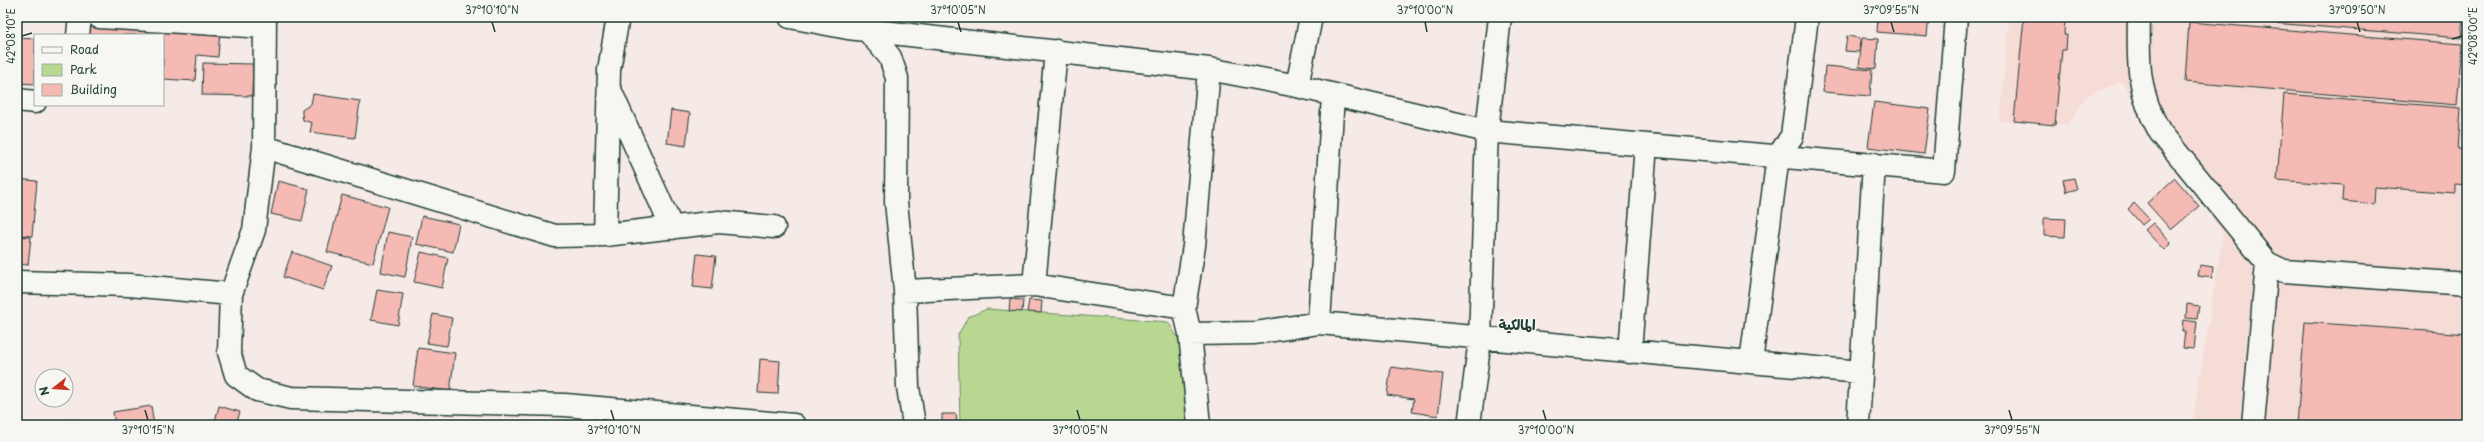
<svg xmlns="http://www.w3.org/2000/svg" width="2484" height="442" viewBox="0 0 2484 442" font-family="'Playpen Sans','Playpen Sans Arabic',sans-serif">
  <rect width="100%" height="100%" fill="#f6eae6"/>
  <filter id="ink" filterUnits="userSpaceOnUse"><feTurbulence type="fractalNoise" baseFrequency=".025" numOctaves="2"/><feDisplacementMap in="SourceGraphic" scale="8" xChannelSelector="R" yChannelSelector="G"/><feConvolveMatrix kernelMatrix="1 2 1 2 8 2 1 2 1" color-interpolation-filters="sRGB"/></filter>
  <g filter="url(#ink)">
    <path fill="#f6dcd7" d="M 2009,17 L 2467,17 L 2467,425 L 2192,425 L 2223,233 L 2122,82 L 2086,96 L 2068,125 L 2000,121 Z"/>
    <path fill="#b8d892" stroke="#6c8a63" d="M 987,309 L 1168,322 L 1179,340 L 1184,359 L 1186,424 L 960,425 L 958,335 L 968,317 Z"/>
    <path fill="#f6bab5" stroke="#1f3d34" d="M 1878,17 L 1929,17 L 1927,36 L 1877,32 Z
      M 2024,17 L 2065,17 L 2064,35 L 2067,35 L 2066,50 L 2062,50 L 2055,125 L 2014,121 Z
      M 2197,17 L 2463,17 L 2461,38 Z
      M 87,19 L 220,30 L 218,57 L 197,55 L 195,81 L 163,79 L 163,35 L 85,35 Z
      M 2189,22 L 2462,44 L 2457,105 L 2185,82 Z
      M 1847,36 L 1860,38 L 1859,52 L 1845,51 Z
      M 17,38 L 35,39 L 35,84 L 17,83 Z
      M 1862,38 L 1878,39 L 1876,69 L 1859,67 Z
      M 203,63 L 253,64 L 252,96 L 202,95 Z
      M 1825,66 L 1872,70 L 1870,96 L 1823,92 Z
      M 313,94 L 360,101 L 355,138 L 310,132 L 312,123 L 303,120 L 302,114 L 302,110 L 311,104 Z
      M 2284,94 L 2461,108 L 2458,149 L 2467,150 L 2467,185 L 2455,184 L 2455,193 L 2375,187 L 2374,204 L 2342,201 L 2343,185 L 2277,180 Z
      M 1874,102 L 1930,109 L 1924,154 L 1868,147 Z
      M 671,110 L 690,113 L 686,146 L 667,143 Z
      M 2074,178 L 2077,189 L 2066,192 L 2063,180 Z
      M 2175,178 L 2199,206 L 2171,230 L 2147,203 Z
      M 17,179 L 37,181 L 32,236 L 17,235 Z
      M 278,181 L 309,189 L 302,221 L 271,214 Z
      M 342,195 L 388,207 L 373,263 L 327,252 Z
      M 2134,203 L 2149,219 L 2142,225 L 2128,209 Z
      M 422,216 L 459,224 L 453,252 L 416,244 Z
      M 2044,218 L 2066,219 L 2065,237 L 2044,236 Z
      M 2153,223 L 2171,243 L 2164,250 L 2145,230 Z
      M 388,232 L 412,237 L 405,277 L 381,272 Z
      M 17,236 L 31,237 L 28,265 L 17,264 Z
      M 292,252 L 332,266 L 323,290 L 283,277 Z
      M 421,252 L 448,258 L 442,288 L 414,282 Z
      M 697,254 L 716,256 L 712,289 L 693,287 Z
      M 2200,265 L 2213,267 L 2212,278 L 2198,276 Z
      M 377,290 L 403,294 L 398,325 L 371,320 Z
      M 1010,299 L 1023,300 L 1022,312 L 1009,311 Z
      M 1029,300 L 1042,301 L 1041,313 L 1027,312 Z
      M 2187,304 L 2199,306 L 2197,319 L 2186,318 Z
      M 433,314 L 452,318 L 447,346 L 427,343 Z
      M 2183,320 L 2197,322 L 2194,349 L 2183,348 L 2185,331 L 2182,331 Z
      M 2305,322 L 2467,334 L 2467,425 L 2297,425 Z
      M 418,348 L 455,353 L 450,391 L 413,386 Z
      M 760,359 L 780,361 L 778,394 L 758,393 Z
      M 1391,367 L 1443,374 L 1438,416 L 1412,412 L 1414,399 L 1387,395 Z
      M 151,406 L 154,425 L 115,425 L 113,412 Z
      M 219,406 L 240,412 L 236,425 L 214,425 Z
      M 942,414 L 956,414 L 957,425 L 942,425 Z
      M 73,419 L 75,425 L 53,425 Z"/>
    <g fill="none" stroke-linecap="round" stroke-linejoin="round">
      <defs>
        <path id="minor" d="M 99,17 L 264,27
          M 265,17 L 264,147 L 254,230 L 231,294 L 229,352 L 236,375 L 257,390 L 291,398 L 565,405 L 794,425
          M 790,17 L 848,28 L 1209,69 L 1297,86 L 1487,131 L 1944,171 L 1956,17
          M 2139,17 C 2138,61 2137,92 2160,132 L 2267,263 L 2284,271 L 2467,284
          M 867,30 L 890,57 L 897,78 L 896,202 L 905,291 L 908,387 L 914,425
          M 78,35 L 80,17
          M 1297,86 L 1311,17
          M 611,92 L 672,228
          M 17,100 L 35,102
          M 264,147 L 555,236 L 605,235 L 609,70 L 618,17
          M 605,235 L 719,222 L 774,227
          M 17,282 L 129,285 L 231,294
          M 1034,285 L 1056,51
          M 905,291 L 1034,285 L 1184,308
          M 1319,323 L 1333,96
          M 1190,334 L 1255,333 L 1319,323 L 1861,372
          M 1630,352 L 1646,145
          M 1751,362 L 1778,156 L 1792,136 L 1807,17
          M 1199,425 L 1190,334 L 1184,308 L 1194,246 L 1209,69
          M 1469,425 L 1480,339 L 1487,131 L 1500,17
          M 1858,425 L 1874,164
          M 2253,425 L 2267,263"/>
      </defs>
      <use href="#minor" stroke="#1f3d34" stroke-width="25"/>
      <use href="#minor" stroke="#f6f6f2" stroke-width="22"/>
    </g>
  </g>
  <path fill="none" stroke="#1f3d34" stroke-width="1.5" d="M 492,22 L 495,32M 958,22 L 961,32M 1425,22 L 1427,32M 1891,22 L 1894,32M 2357,22 L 2360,32M 22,36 L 32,33M 2452,39 L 2462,36M 145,410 L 148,420M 611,410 L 614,420M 1077,410 L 1080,420M 1543,410 L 1546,420M 2009,410 L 2012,420"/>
  <g text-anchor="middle" stroke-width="3.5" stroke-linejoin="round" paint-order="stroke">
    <g font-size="14" font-weight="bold" fill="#1f3d34" stroke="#f6f6f2">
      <text x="1517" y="330">المالكية</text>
    </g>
  </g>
  <rect width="2484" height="442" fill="none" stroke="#f6f6f2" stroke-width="44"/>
  <rect x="34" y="34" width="130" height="72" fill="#f6f6f2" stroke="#a0aca6"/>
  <rect x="42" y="47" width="20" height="6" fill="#f6f6f2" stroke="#a0aca6"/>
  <text x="70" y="54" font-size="12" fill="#1f3d34">Road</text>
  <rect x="42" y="64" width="20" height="12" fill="#b8d892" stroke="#a0aca6"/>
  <text x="70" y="74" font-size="12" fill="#1f3d34">Park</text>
  <rect x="42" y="84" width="20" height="12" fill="#f6bab5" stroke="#a0aca6"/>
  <text x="70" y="94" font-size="12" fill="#1f3d34">Building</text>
  <g transform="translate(54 388) rotate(253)"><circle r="19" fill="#f6f6f2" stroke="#a0aca6"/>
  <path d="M0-3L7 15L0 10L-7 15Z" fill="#c8321e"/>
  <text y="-6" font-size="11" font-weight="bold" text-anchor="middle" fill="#1f3d34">N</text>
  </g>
  <rect x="22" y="22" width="2440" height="398" fill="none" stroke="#1f3d34" stroke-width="1.5"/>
  <g font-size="10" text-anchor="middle" fill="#1f3d34">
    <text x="492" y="14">37°10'10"N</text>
    <text x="958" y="14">37°10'05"N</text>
    <text x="1425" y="14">37°10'00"N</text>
    <text x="1891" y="14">37°09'55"N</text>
    <text x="2357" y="14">37°09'50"N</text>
    <text transform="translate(11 36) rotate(-90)" y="4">42°08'10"E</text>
    <text transform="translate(2473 36) rotate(-90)" y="4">42°08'00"E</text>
    <text x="148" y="434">37°10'15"N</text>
    <text x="614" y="434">37°10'10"N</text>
    <text x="1080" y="434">37°10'05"N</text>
    <text x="1546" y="434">37°10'00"N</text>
    <text x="2012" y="434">37°09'55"N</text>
  </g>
</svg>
